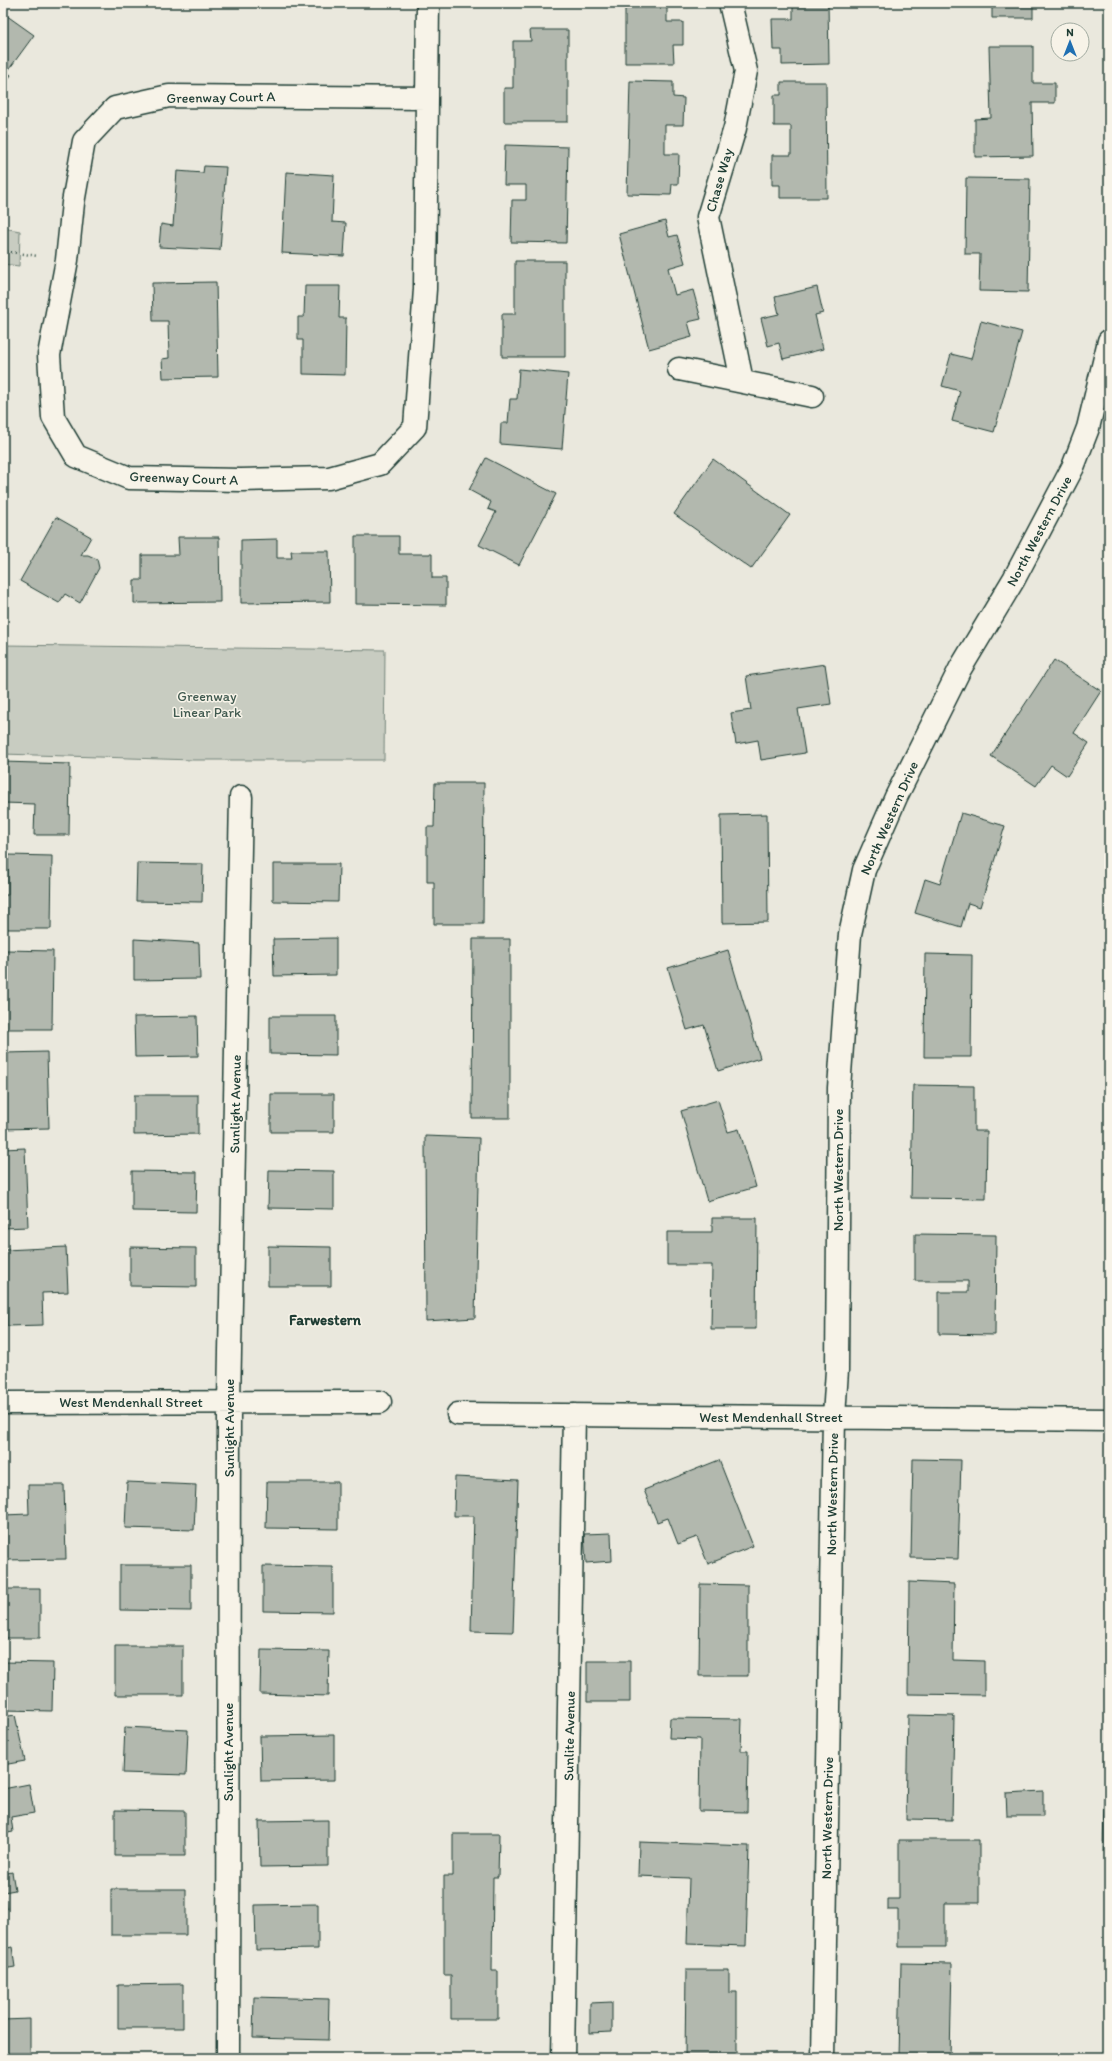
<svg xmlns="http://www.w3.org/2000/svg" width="1112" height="2061" viewBox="0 0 1112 2061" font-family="Itim,sans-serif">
  <rect width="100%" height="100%" fill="#eae8dd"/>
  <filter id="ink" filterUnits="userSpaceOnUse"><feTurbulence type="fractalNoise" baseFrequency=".025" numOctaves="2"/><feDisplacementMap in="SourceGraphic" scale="8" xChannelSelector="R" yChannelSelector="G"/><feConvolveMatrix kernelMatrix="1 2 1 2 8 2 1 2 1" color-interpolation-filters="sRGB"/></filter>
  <g filter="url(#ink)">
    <path fill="#c8ccc1" stroke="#74847a" d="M 3,228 L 20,231 L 19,266 L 3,264 Z
      M 3,645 L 385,650 L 384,760 L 193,760 L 3,754 Z"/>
    <path fill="#b2b8ae" stroke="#1f3d34" d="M 625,3 L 667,3 L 667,22 L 683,22 L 683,45 L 673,45 L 674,63 L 625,63 Z
      M 793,3 L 828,3 L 829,64 L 782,65 L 782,50 L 773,50 L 772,19 L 793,19 Z
      M 992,3 L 1033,3 L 1033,18 L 992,18 Z
      M 3,13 L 34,35 L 7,72 L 11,75 L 3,86 Z
      M 530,30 L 568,30 L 568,122 L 504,122 L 504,88 L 513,88 L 513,41 L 531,41 Z
      M 989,46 L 1033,46 L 1033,83 L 1055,83 L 1055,103 L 1032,103 L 1033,156 L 975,157 L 975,119 L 991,118 Z
      M 630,81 L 673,82 L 673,97 L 684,98 L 683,125 L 665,125 L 665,154 L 679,154 L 678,184 L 672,184 L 671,195 L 627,194 Z
      M 781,82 L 826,82 L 827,198 L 780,198 L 780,185 L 772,185 L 772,155 L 791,155 L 791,126 L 774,126 L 774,95 L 781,95 Z
      M 505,145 L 568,147 L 566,243 L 511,242 L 512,200 L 526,200 L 526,185 L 504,185 Z
      M 204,166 L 226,167 L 220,250 L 159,247 L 161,224 L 173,226 L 177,171 L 203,173 Z
      M 286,172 L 334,175 L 332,222 L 346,223 L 344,256 L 282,253 Z
      M 966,178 L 1030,179 L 1028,292 L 979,291 L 980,254 L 965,254 Z
      M 665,221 L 669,237 L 677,235 L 685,263 L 668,268 L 675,295 L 693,290 L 701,319 L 688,322 L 692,337 L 649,349 L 619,234 Z
      M 515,261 L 565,261 L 565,357 L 502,357 L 502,314 L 515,314 Z
      M 216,282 L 218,377 L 163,378 L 162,359 L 169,358 L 168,321 L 153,321 L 152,283 Z
      M 305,286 L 340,286 L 339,318 L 346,318 L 345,375 L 303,374 L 303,340 L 298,340 L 298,317 L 304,317 Z
      M 817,287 L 823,313 L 815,315 L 823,349 L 783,359 L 779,343 L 768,346 L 761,318 L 779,314 L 775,297 Z
      M 981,321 L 1022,332 L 994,432 L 952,421 L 960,391 L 942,386 L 951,354 L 971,359 Z
      M 519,369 L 568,374 L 562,449 L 500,444 L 501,423 L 508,423 L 510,399 L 517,399 Z
      M 486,458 L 556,494 L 519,565 L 479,545 L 496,512 L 488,509 L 491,502 L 469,490 Z
      M 713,459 L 790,515 L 751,569 L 674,514 Z
      M 56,517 L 91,537 L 81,555 L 88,555 L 97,559 L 99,568 L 80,603 L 65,594 L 59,603 L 20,581 Z
      M 355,536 L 399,536 L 399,554 L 432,554 L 432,578 L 446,578 L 446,605 L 355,604 Z
      M 178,537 L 219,537 L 220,602 L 134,603 L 134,580 L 142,580 L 142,555 L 179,555 Z
      M 277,539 L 277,558 L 292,558 L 291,551 L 329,551 L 330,602 L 241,603 L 241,540 Z
      M 1054,660 L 1101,691 L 1074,733 L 1089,743 L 1067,776 L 1051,765 L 1036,786 L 991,756 Z
      M 825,664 L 831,704 L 798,709 L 805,753 L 761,760 L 758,740 L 736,744 L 731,713 L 751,710 L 746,676 Z
      M 3,762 L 70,764 L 69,835 L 34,835 L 35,804 L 3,803 Z
      M 435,783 L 484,783 L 483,924 L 434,924 L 434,882 L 427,882 L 427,827 L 434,827 Z
      M 961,813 L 1005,826 L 980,907 L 968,903 L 961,927 L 915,913 L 925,879 L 940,884 Z
      M 767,814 L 768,922 L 722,923 L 721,815 Z
      M 8,855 L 52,856 L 51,929 L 3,929 L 3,895 L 8,895 Z
      M 137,863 L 203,864 L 202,902 L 136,901 Z
      M 273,864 L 339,864 L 338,902 L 273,901 Z
      M 336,938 L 336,975 L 274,976 L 273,939 Z
      M 134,939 L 199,943 L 200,979 L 134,980 Z
      M 473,939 L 510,939 L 510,1118 L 472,1118 Z
      M 6,950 L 53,951 L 52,1029 L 3,1029 Z
      M 728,950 L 760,1058 L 718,1071 L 704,1025 L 687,1030 L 668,968 Z
      M 925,954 L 972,955 L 971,1057 L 924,1057 Z
      M 197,1016 L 198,1056 L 135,1057 L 134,1017 Z
      M 270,1016 L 336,1016 L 336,1055 L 270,1054 Z
      M 47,1052 L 49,1128 L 3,1129 L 3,1092 L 6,1091 L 5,1053 Z
      M 913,1085 L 974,1086 L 974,1131 L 987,1131 L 986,1199 L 911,1198 Z
      M 271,1094 L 334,1094 L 334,1132 L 271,1132 Z
      M 134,1095 L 198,1095 L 198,1134 L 134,1135 Z
      M 718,1100 L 728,1132 L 739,1129 L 756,1187 L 707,1201 L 681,1111 Z
      M 425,1136 L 479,1138 L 475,1318 L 426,1321 Z
      M 25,1148 L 28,1227 L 3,1228 L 3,1149 Z
      M 269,1170 L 334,1171 L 334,1209 L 268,1208 Z
      M 132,1171 L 197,1172 L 196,1212 L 132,1211 Z
      M 712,1218 L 757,1218 L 756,1329 L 711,1329 L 712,1265 L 667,1265 L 667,1232 L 712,1232 Z
      M 915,1234 L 996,1235 L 995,1335 L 939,1334 L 939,1292 L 968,1292 L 968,1281 L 915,1281 Z
      M 268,1246 L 331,1247 L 331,1286 L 268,1286 Z
      M 66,1247 L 68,1292 L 42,1293 L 43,1325 L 7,1326 L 5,1250 Z
      M 130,1247 L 196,1248 L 196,1287 L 130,1286 Z
      M 913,1459 L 961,1460 L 958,1559 L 911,1558 Z
      M 719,1460 L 753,1546 L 708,1564 L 697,1537 L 678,1544 L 668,1518 L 657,1522 L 644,1490 Z
      M 455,1477 L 518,1480 L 513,1632 L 471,1631 L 474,1516 L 454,1516 Z
      M 127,1482 L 196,1485 L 194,1530 L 125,1528 Z
      M 267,1482 L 338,1482 L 338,1529 L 266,1528 Z
      M 28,1485 L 64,1485 L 66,1559 L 4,1560 L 3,1515 L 29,1514 Z
      M 611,1533 L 612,1561 L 586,1563 L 584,1534 Z
      M 120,1565 L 191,1565 L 191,1611 L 120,1610 Z
      M 263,1566 L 333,1567 L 333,1612 L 263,1611 Z
      M 909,1582 L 954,1584 L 953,1660 L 984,1661 L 984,1695 L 908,1694 Z
      M 700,1584 L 748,1585 L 748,1676 L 699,1676 Z
      M 3,1589 L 40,1589 L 40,1638 L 3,1638 Z
      M 115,1646 L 183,1646 L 183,1695 L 115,1695 Z
      M 261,1650 L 329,1651 L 328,1696 L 260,1694 Z
      M 587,1661 L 630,1661 L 630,1702 L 587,1702 Z
      M 3,1662 L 53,1663 L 52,1711 L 3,1710 Z
      M 15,1715 L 25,1761 L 3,1765 L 3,1717 Z
      M 908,1715 L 954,1716 L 952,1820 L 906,1819 Z
      M 670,1718 L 742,1719 L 741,1751 L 748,1751 L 747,1812 L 699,1811 L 700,1739 L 669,1738 Z
      M 125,1727 L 188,1730 L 186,1775 L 123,1773 Z
      M 334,1735 L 334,1780 L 261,1781 L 260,1736 Z
      M 1105,1760 L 1109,1760 L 1109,1851 L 1103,1851 Z
      M 29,1784 L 34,1813 L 11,1817 L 13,1832 L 3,1834 L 3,1789 Z
      M 1043,1791 L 1043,1816 L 1007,1816 L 1006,1793 Z
      M 115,1810 L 185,1811 L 185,1856 L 115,1856 Z
      M 328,1820 L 328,1866 L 260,1867 L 259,1821 Z
      M 453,1834 L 499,1834 L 498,1877 L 493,1877 L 492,1971 L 498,1971 L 498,2019 L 451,2019 L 451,1975 L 444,1975 L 444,1876 L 453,1876 Z
      M 899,1840 L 979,1840 L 979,1903 L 945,1903 L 945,1947 L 898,1947 L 898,1910 L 888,1910 L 888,1899 L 899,1899 Z
      M 639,1842 L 749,1846 L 746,1946 L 687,1944 L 689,1878 L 638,1876 Z
      M 12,1872 L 15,1890 L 4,1892 L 7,1909 L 3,1909 L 3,1874 Z
      M 111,1889 L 186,1889 L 186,1935 L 111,1935 Z
      M 318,1904 L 318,1949 L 256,1950 L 255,1905 Z
      M 12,1947 L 15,1967 L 3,1969 L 3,1949 Z
      M 901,1963 L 952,1964 L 950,2058 L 899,2058 Z
      M 686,1970 L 729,1970 L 729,1992 L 737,1992 L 737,2058 L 685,2058 Z
      M 183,1984 L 183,2028 L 118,2028 L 118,1985 Z
      M 254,1997 L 329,1999 L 328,2040 L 253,2038 Z
      M 612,2002 L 612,2032 L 590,2033 L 590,2003 Z
      M 30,2019 L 30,2058 L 3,2058 L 3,2020 Z"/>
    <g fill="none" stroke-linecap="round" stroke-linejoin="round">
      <defs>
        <path id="minor" d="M 730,3 L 746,71 L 735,128 L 708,217 L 742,381
          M 169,96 L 427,98 L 425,289 L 415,427 L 380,464 L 329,478 L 241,480 L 129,478 L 76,456 L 53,417 L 49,355 L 67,260 L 73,203 L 84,141 L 115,108 Z
          M 427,98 L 428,3
          M 679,369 L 812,396
          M 3,1403 L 380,1402
          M 458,1414 L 1109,1420
          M 228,2058 L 229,1402 L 241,797
          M 563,2058 L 574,1415
          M 823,2058 L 834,1417 L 837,1370 L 839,1088 L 850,934 L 864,870 L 896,797 L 960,669 L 1014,579 L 1073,467 L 1088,428 L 1109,341"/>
      </defs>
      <use href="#minor" stroke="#1f3d34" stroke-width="25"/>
      <path stroke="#1f3d34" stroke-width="2.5" stroke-dasharray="1 3" stroke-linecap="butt" d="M 3,251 L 38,256"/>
      <use href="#minor" stroke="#f7f3e8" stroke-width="22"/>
    </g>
  </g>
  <g text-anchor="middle" stroke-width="3" stroke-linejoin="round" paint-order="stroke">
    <g font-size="14" fill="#1f3d34" stroke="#f7f3e8">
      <text transform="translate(221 97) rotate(-1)" y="5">Greenway Court A</text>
      <text transform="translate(719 180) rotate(-74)" y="5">Chase Way</text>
      <text transform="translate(184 478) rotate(2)" y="5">Greenway Court A</text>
      <text transform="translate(1039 531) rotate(-62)" y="5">North Western Drive</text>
      <text transform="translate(889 818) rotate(-66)" y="5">North Western Drive</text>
      <text transform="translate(235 1104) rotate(-89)" y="5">Sunlight Avenue</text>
      <text transform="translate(838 1170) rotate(-90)" y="5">North Western Drive</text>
      <text x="131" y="1407">West Mendenhall Street</text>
      <text x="771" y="1422">West Mendenhall Street</text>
      <text transform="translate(229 1428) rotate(-90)" y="5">Sunlight Avenue</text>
      <text transform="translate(832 1494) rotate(-89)" y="5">North Western Drive</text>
      <text transform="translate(569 1736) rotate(-89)" y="5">Sunlite Avenue</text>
      <text transform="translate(228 1752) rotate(-90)" y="5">Sunlight Avenue</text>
      <text transform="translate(827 1818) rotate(-89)" y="5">North Western Drive</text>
    </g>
    <g font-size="14" fill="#415a50" stroke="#f7f3e8">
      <text x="207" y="701">Greenway<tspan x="207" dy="16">Linear Park</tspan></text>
    </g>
    <g font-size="15" font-weight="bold" fill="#1f3d34" stroke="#f7f3e8">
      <text x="325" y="1325">Farwestern</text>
    </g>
  </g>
  <rect width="1112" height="2061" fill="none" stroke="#f7f3e8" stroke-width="16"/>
  <rect x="8" y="8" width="1096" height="2045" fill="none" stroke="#1f3d34" stroke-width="1.5" filter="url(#ink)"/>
  <g transform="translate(1070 42)"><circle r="19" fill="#f7f3e8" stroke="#a1aaa0"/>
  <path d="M0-3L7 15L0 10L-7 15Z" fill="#1f6fb2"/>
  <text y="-6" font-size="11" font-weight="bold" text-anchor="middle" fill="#1f3d34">N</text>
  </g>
</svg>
